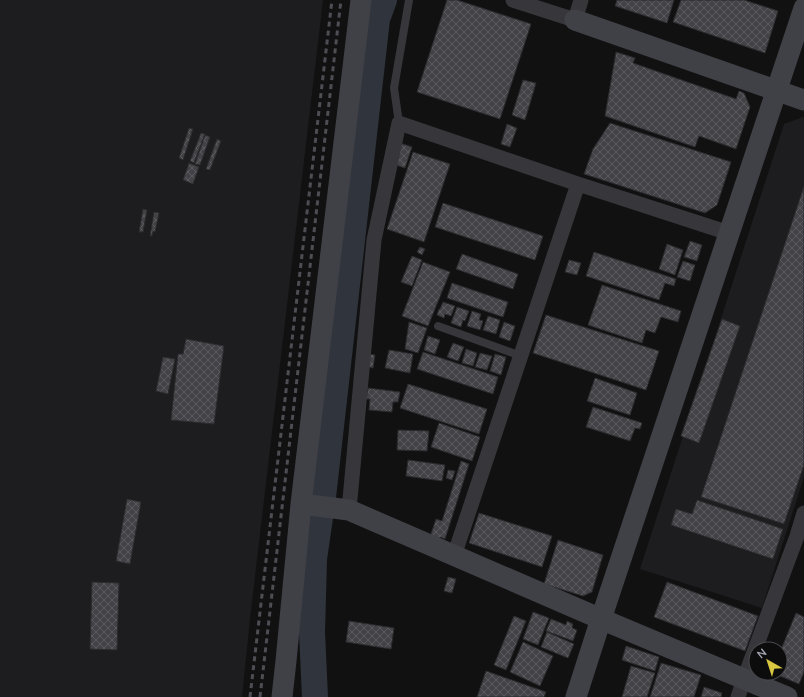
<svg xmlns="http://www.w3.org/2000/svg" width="804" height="697" viewBox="0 0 804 697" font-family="'Nunito Sans',sans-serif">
  <defs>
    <pattern id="building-cross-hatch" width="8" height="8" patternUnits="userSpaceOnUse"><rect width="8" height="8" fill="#434347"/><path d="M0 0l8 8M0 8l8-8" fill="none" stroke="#5b5b5f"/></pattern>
  </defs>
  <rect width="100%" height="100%" fill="#111112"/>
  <path fill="#1d1d1f" d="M 0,0 L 323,0 L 250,619 L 242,697 L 0,697 Z
    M 803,117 L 804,117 L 804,477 L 762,608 L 640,569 L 784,124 Z"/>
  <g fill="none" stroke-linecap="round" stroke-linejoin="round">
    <path stroke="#30353d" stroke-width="26" d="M 315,697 L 312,632 L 314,559 L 323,497 L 377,19 L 384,0"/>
  </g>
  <path fill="url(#building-cross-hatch)" stroke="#2b2b2e" d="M 447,0 L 457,0 L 531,24 L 500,119 L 417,92 Z
    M 617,0 L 674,0 L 667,23 L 615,6 Z
    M 681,0 L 744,0 L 778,11 L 765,53 L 673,22 Z
    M 616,52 L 635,58 L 633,63 L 736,99 L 739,91 L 744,93 L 750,107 L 736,149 L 699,136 L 695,147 L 605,116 Z
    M 523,80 L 536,83 L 525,120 L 512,115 Z
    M 610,123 L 731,162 L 717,205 L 705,213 L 584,174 L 593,149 Z
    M 507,124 L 517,128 L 510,147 L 501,144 Z
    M 189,128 L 193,129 L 183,160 L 179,158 Z
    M 201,133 L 205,134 L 194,163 L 190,161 Z
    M 205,135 L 210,137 L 200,165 L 195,164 Z
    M 217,139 L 221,141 L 210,170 L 206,169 Z
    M 400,143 L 412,147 L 405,168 L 393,164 Z
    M 413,152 L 450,164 L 424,242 L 387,229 Z
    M 189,163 L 199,167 L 193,184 L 183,180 Z
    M 804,186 L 804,465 L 784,524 L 701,497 Z
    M 443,203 L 543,236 L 535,260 L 435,227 Z
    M 143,209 L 147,210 L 143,232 L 139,232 Z
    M 154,212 L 159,213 L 155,232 L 153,231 L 152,236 L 150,236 Z
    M 690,241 L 702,245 L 697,261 L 684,257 Z
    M 667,244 L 683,250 L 675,275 L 659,269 Z
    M 420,247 L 425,249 L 422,255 L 417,252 Z
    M 594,252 L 676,279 L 674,286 L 665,283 L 659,300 L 586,276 Z
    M 462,254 L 518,274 L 513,289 L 456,269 Z
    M 412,256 L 422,260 L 412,286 L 401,282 Z
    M 569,260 L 581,263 L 577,275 L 565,272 Z
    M 683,261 L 695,265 L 690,281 L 677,277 Z
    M 423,262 L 450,272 L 428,326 L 402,316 Z
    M 452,283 L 508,302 L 503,317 L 447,298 Z
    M 602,285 L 681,311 L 678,322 L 661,317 L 655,333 L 646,330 L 642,343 L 588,325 Z
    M 443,302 L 455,306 L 451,316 L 445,314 L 444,318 L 437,315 L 439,309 L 440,309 Z
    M 457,307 L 469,311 L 465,321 L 463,320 L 461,327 L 451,323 Z
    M 472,311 L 481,314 L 479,320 L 483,321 L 480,330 L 467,326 Z
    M 546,315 L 659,351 L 646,390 L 533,353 Z
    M 488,316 L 500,320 L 496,334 L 483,330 Z
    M 722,319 L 740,326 L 699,443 L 681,436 Z
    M 409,322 L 427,328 L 418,353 L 405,349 Z
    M 504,322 L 515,326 L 510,341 L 499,337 Z
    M 428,336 L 440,340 L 435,354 L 424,350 Z
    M 186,339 L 224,346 L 214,424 L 171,420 L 178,354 L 183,354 Z
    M 453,343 L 464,347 L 458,361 L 447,357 Z
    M 466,349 L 477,353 L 473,366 L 462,363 Z
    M 389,350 L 413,354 L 410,373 L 385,368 Z
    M 423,352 L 498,377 L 493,394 L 417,369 Z
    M 480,353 L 492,356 L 487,370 L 475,367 Z
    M 369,354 L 375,355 L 373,368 L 367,367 Z
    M 495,354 L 506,357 L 501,375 L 490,371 Z
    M 163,357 L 175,359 L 168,394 L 156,391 Z
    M 595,378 L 637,393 L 630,415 L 587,401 Z
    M 408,384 L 487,409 L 479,434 L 400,408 Z
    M 368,388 L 400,392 L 398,402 L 393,402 L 392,412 L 369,410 L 370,399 L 366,399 Z
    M 593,407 L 642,423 L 640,429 L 635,428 L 630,441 L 586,427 Z
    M 439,423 L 480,437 L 472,461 L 431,447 Z
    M 398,430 L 429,431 L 427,451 L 397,450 Z
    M 408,460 L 445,465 L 442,481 L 406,476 Z
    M 461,461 L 469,464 L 445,539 L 440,537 L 439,541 L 430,537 L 436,519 L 442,521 Z
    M 448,470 L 455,471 L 452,480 L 446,478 Z
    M 127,499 L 141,502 L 130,564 L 116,561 Z
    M 697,500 L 783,529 L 773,559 L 671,525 L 676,509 L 692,514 Z
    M 479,513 L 552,536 L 542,567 L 469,543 Z
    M 558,540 L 603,555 L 592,592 L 583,596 L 544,584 Z
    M 448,577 L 456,579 L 452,593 L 444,591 Z
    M 92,582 L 119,583 L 117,650 L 90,649 Z
    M 667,582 L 758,616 L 745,651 L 654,617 Z
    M 533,612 L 549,618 L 538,645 L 523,639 Z
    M 796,613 L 804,617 L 804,672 L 799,684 L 773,673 L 780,673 L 780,652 Z
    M 514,616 L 526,621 L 506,670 L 494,665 Z
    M 551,619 L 566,625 L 567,621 L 573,624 L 572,628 L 577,630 L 573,641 L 546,631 Z
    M 349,621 L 394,628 L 391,649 L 346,642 Z
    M 547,632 L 574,644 L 568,658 L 541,647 Z
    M 523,642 L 553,656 L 540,686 L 510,672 Z
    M 626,646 L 659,657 L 655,671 L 622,660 Z
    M 661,663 L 701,675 L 694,697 L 650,697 Z
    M 631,666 L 655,673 L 647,697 L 622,697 Z
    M 486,671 L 546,692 L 544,697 L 477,697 Z
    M 704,687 L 722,693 L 721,697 L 701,697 Z"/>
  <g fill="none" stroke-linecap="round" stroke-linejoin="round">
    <path stroke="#37373b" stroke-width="8" d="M 399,123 L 394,88 L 409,0
      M 438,326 L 521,356"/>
    <path stroke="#37373b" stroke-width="15" d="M 513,0 L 575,20 L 581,0
      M 349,510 L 374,240 L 399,123 L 578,184 L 729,233
      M 454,556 L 578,184
      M 738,697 L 744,679 L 797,536 L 804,513"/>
    <path stroke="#404146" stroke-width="21" d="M 575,20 L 804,100
      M 301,504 L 349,510 L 601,619 L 787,697
      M 282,697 L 286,661 L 301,504 L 361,0
      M 576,697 L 601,619 L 804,8"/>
    <path stroke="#4d4e53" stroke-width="3" stroke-dasharray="5 4" stroke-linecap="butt" d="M 250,697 L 332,0
      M 260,697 L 341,0"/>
  </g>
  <g transform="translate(768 661) rotate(321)"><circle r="19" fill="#0c0c0d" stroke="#49494f"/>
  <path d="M0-3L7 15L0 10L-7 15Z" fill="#d9c641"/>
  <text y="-6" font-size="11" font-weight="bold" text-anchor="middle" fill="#a4a5b1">N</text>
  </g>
</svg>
